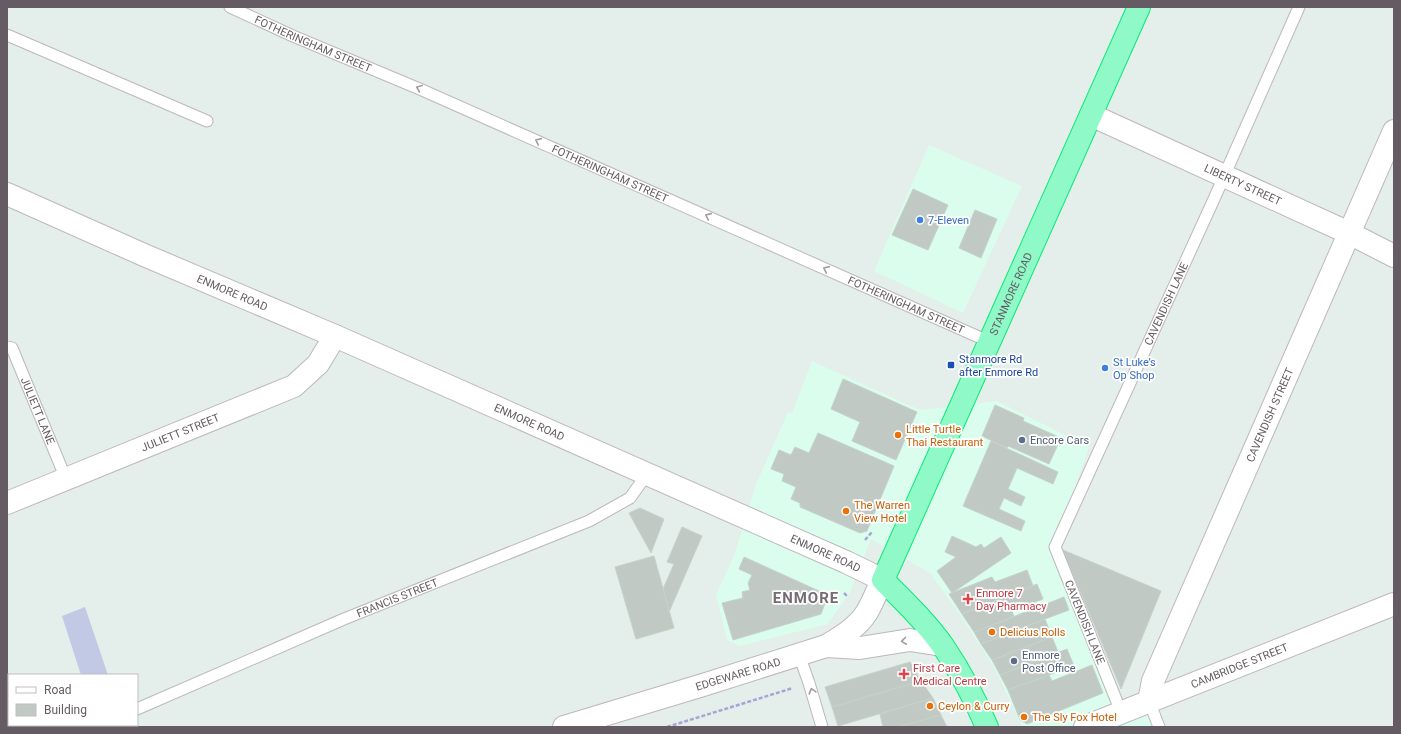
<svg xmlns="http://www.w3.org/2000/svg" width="1401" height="734" viewBox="0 0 1401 734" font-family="Roboto,sans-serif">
  <rect width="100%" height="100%" fill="#e4eeea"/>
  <path fill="#dbfdee" d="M 929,145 L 1022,186 L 963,313 L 874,271 Z
    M 812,361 L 920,410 L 997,401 L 1089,447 L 1055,547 L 1121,712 L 1149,701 L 1159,727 L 1022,727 L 999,677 L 989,659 L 960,615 L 930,573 L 871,539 L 850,592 L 828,624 L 740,646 L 727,640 L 716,595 L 735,553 L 756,484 L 788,412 L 792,413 Z"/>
  <path fill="#c2c9e5" d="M 85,607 L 108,675 L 81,675 L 62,616 Z"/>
  <path fill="#c1c9c4" stroke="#c3d3ca" d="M 913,189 L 948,205 L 928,250 L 892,235 Z
    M 975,210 L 997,219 L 981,258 L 959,248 Z
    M 843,379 L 917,412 L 896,460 L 852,441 L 860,422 L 831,409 Z
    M 995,405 L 1024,418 L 1023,421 L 1061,438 L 1049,464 L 1008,446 L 1007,448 L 982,436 Z
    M 818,433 L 894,466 L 867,531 L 860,533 L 800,507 L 800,503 L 791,499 L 796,487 L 782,481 L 784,474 L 771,469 L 779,450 L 791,455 L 795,447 L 809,453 Z
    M 991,441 L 1058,472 L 1053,484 L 1017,468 L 1008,489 L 1025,497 L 1021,506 L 1004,498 L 999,509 L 1025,521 L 1021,531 L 963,506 Z
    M 640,508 L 664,519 L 651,553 L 629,513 Z
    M 682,527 L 702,536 L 669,612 L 663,589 L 674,564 L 667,562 Z
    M 952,536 L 976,547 L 981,544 L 984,548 L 1001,537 L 1011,553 L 952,593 L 937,571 L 956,557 L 945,552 Z
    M 1063,550 L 1161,591 L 1121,689 Z
    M 654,556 L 674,628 L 636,639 L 615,567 Z
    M 744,557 L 828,595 L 821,614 L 733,640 L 722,603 L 743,598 L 742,592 L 750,590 L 748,583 L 752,575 L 739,569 Z
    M 1027,570 L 1033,586 L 962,614 L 949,594 L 992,577 L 995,582 Z
    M 1037,584 L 1043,599 L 1012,611 L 1014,617 L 974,632 L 962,614 Z
    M 1064,597 L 1069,610 L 1045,619 L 981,644 L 974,632 Z
    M 1045,619 L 1052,637 L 992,660 L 981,644 Z
    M 1052,637 L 1058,652 L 1000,675 L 992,660 Z
    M 1067,649 L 1074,666 L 1008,690 L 1000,675 Z
    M 910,662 L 921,681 L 832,707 L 825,687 Z
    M 1092,665 L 1103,693 L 1027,724 L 1020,720 L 1008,690 L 1049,675 L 1052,681 Z
    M 921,681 L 933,698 L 838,726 L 832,707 Z
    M 933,698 L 941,715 L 897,727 L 883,727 L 880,714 Z
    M 941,715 L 947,727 L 897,727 Z"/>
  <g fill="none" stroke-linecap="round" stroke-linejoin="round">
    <defs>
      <g id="lane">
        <path id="s1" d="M 230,7 L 293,36 L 422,90 L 990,342"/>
        <path d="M 7,35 L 207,121"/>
        <path id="s2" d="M 7,347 L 12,348 L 66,479"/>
        <path d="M 799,655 L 809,683 L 822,727"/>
        <path d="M 1149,701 L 1159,727"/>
        <path id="s3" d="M 137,709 L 344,619 L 589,521 L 630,498 L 647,474"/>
        <path id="s4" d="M 1121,712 L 1055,547 L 1214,199 L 1299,7"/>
        <path d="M 95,727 L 99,725"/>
      </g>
      <g id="street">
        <path id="s5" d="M 7,503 L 294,386 L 318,364 L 335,336"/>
        <path id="s6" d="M 1149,701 L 1153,681 L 1394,131"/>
        <path id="s7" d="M 1085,727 L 1394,604"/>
      </g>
      <g id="secondary">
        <path id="s8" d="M 1091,115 L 1349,233 L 1394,256"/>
        <path id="s9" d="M 7,194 L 144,255 L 335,336 L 846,562 L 883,580 C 877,590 873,602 867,612 C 858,627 841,637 826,646 L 703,685 L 564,727"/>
        <path d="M 826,646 L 860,648 L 910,640 L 942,645"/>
      </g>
      <g id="highway">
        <path id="s10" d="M 987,727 C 975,699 960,671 943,646 C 926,622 904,601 883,580 L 1139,7"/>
      </g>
    </defs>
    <use href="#lane" stroke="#beb7bb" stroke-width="13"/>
    <use href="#street" stroke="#beb7bb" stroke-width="24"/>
    <use href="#secondary" stroke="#beb6bb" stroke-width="24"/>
    <use href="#highway" stroke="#08eb73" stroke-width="24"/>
    <path stroke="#a8a5d6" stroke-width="2.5" stroke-dasharray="4 2" stroke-linecap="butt" d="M 865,540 L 872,532
      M 844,593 L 847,596
      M 667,727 L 793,688"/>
    <use href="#lane" stroke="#fff" stroke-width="11"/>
    <use href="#street" stroke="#fff" stroke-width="22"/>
    <use href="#secondary" stroke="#fff" stroke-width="22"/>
    <use href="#highway" stroke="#90f9c8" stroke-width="22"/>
  </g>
  <defs><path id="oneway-chevron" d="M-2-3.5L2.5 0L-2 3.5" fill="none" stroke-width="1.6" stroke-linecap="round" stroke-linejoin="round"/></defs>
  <g stroke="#a29da1">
    <use href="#oneway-chevron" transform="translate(419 88) rotate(-157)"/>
    <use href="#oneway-chevron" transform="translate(538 141) rotate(-156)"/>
    <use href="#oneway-chevron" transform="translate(708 216) rotate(-156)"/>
    <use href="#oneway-chevron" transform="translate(826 269) rotate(-156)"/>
    <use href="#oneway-chevron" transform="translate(904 641) rotate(172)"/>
    <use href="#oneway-chevron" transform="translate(812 691) rotate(-106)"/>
  </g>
  <g fill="#3f7fe0" stroke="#fff" stroke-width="1.5">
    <circle cx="920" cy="220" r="4"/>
    <circle cx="1105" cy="368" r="4"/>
  </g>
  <rect fill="#1a4fb4" stroke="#fff" stroke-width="1.5" x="947" y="361" width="8" height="8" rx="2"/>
  <g fill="#e8710a" stroke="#fff" stroke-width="1.5">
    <circle cx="898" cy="435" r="4"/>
    <circle cx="846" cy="511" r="4"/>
    <circle cx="992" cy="632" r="4"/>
    <circle cx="930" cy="706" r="4"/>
    <circle cx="1024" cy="717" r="4"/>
  </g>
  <g fill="#5c6f8a" stroke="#fff" stroke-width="1.5">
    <circle cx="1022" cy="440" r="4"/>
    <circle cx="1014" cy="661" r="4"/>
  </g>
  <g fill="#e0444e" stroke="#fff" stroke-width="1.5">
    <path d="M966 593h4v4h4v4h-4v4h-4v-4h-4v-4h4z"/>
    <path d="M902 668h4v4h4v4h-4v4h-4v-4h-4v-4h4z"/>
  </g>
  <g text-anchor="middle" stroke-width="3.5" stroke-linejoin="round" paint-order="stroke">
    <g font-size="11" fill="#645c62" stroke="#fff">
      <text dy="4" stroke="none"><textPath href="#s1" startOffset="91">FOTHERINGHAM STREET</textPath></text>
      <text dy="4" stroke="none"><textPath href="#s1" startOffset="415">FOTHERINGHAM STREET</textPath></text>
      <text dy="4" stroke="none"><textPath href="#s8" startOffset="167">LIBERTY STREET</textPath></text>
      <text dy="4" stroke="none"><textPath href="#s9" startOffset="246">ENMORE ROAD</textPath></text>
      <text dy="4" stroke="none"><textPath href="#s10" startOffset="495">STANMORE ROAD</textPath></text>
      <text dy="4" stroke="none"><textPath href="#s4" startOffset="445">CAVENDISH LANE</textPath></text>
      <text dy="4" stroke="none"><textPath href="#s1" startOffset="739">FOTHERINGHAM STREET</textPath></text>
      <text dy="4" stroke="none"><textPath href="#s2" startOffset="73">JULIETT LANE</textPath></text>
      <text dy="4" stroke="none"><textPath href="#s6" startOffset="311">CAVENDISH STREET</textPath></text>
      <text dy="4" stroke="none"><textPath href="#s9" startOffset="570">ENMORE ROAD</textPath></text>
      <text dy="4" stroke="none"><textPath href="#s5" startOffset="187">JULIETT STREET</textPath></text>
      <text dy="4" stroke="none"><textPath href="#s9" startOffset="894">ENMORE ROAD</textPath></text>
      <text dy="4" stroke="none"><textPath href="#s3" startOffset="283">FRANCIS STREET</textPath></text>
      <text transform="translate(1085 622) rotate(68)" y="4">CAVENDISH LANE</text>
      <text dy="4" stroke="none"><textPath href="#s7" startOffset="166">CAMBRIDGE STREET</textPath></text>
      <text transform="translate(738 674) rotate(-17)" y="4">EDGEWARE ROAD</text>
    </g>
    <g font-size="11" fill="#366cbe" stroke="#fff" text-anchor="start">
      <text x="928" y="224">7-Eleven</text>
      <text x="1113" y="366">St Luke’s<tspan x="1113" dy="13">Op Shop</tspan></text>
    </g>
    <g font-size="11" fill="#164399" stroke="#fff" text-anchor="start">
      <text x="959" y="363">Stanmore Rd<tspan x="959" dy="13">after Enmore Rd</tspan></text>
    </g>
    <g font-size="11" fill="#c56008" stroke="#fff" text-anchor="start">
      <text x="906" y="433">Little Turtle<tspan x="906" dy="13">Thai Restaurant</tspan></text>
      <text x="854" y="509">The Warren<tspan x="854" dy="13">View Hotel</tspan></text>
      <text x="1000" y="636">Delicius Rolls</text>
      <text x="938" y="710">Ceylon &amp; Curry</text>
      <text x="1032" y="721">The Sly Fox Hotel</text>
    </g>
    <g font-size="11" fill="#4e5e75" stroke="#fff" text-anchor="start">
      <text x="1030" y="444">Encore Cars</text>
      <text x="1022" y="659">Enmore<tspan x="1022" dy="13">Post Office</tspan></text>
    </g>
    <g font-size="11" fill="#be3a42" stroke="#fff" text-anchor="start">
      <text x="976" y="597">Enmore 7<tspan x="976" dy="13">Day Pharmacy</tspan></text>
      <text x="913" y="672">First Care<tspan x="913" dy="13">Medical Centre</tspan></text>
    </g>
    <g font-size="15" font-weight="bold" letter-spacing="1" fill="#766d74" stroke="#fff">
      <text x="806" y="603">ENMORE</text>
    </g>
  </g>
  <rect width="1401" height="734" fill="none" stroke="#645c62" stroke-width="16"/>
  <rect x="8" y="674" width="130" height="52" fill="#ffffff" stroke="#c1bec0"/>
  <rect x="16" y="687" width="20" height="6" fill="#ffffff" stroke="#c1bec0"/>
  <text x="44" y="694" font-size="12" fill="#645c62">Road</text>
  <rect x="16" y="704" width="20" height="12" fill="#c1c9c4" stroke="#c1bec0"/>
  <text x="44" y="714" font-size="12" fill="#645c62">Building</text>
</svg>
